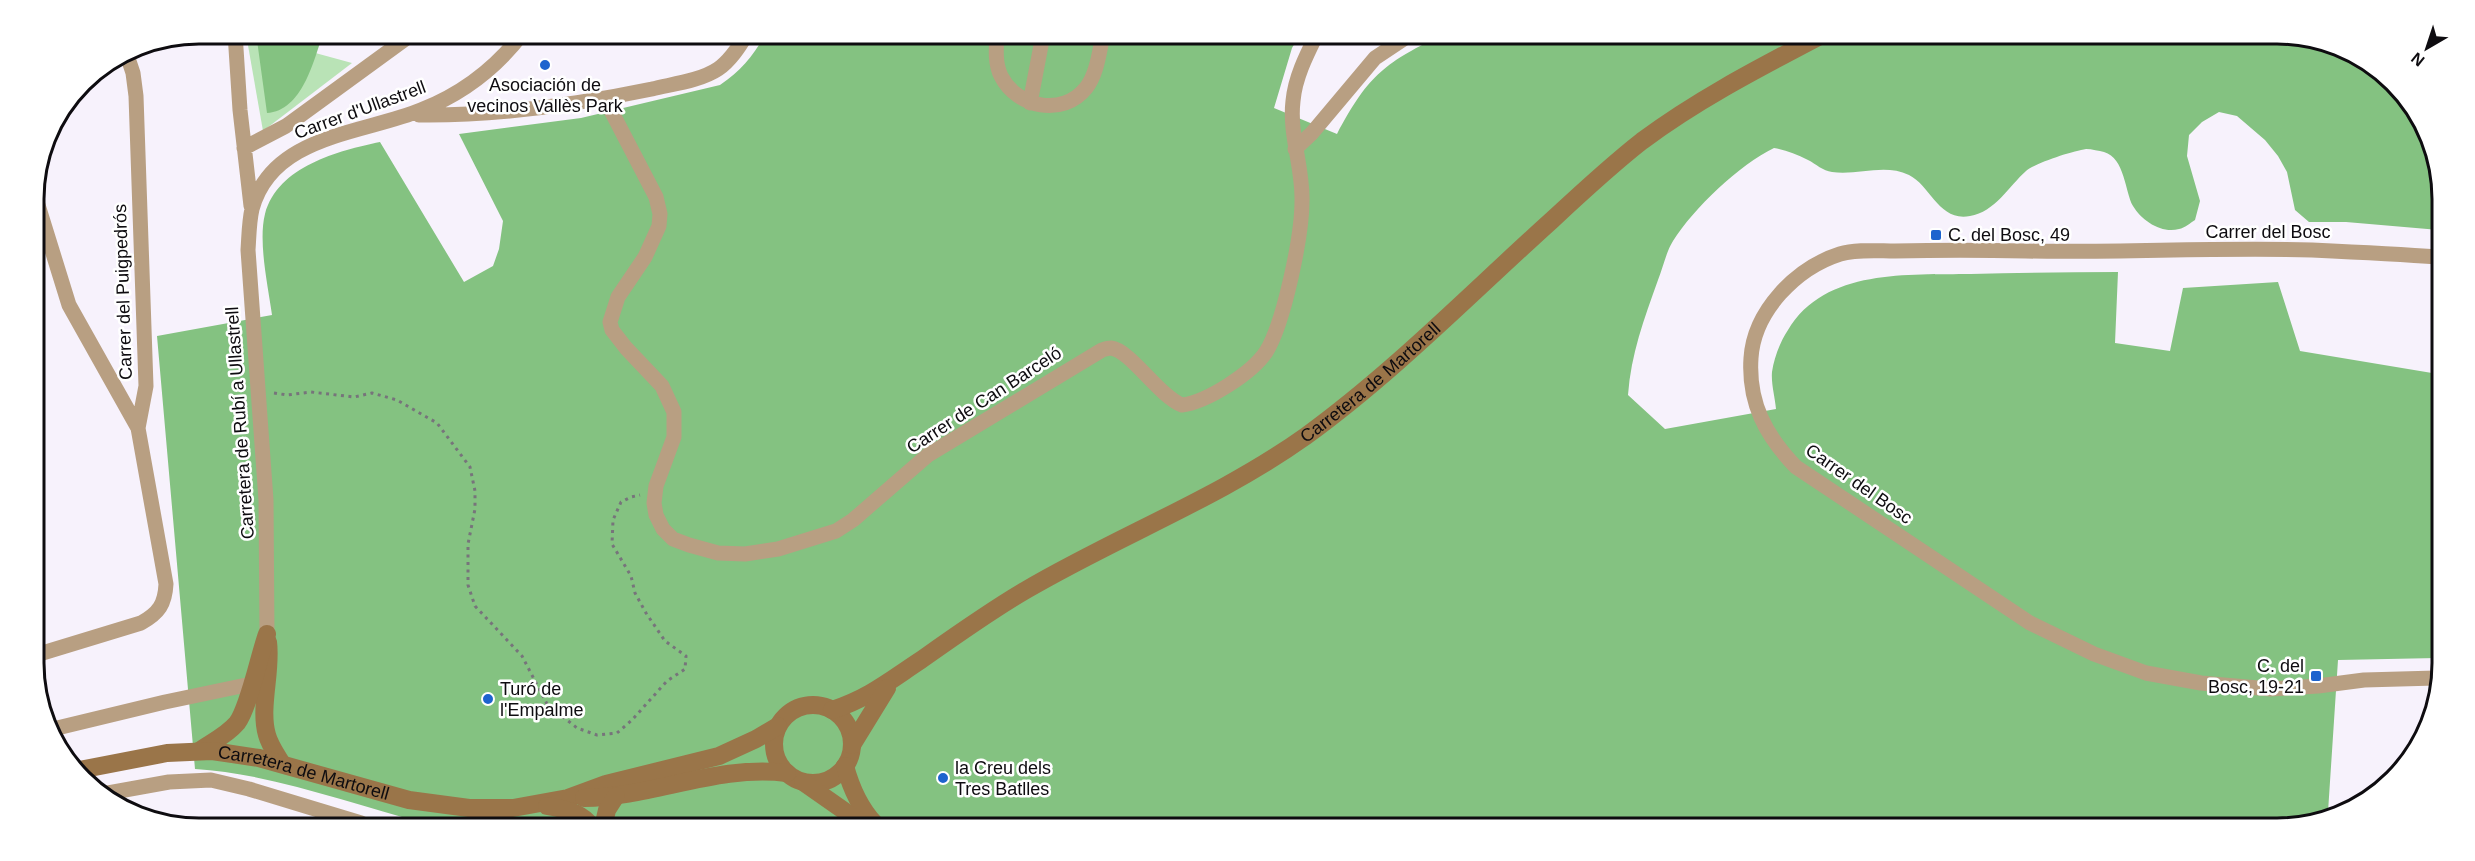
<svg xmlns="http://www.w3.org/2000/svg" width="2475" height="861" viewBox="0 0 2475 861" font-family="Arial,sans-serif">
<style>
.green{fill:#b9e3b6}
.forest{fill:#84c281}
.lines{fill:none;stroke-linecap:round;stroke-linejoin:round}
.path{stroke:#77747b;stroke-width:3;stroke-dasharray:3 4.5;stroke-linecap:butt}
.street{stroke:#b89f82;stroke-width:15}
.secondary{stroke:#9a7549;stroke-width:18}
.poi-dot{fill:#1d63ce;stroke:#fff;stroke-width:2}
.labels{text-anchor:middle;stroke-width:5;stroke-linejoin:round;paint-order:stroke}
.poi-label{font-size:18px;fill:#0e0c10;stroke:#fff;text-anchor:start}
.street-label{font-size:18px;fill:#0e0c10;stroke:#fff}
.rim{fill:none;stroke:#0e0c10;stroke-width:3}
</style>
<rect width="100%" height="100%" fill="#f7f2fc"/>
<path class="green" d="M 246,34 L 352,63 L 263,131 Z"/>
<path class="forest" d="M 256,33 L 323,33 C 314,61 302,111 267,113 Z
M 765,35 L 1299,36 L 1292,48 L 1274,108 L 1337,134 C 1367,78 1382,64 1440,36 L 2320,39 L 2401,89 L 2439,166 L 2439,230 L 2346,222 L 2309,222 L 2295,210 L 2287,172 L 2278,156 L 2265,140 L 2237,116 L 2219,112 L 2202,122 L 2189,135 L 2187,156 L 2200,201 L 2195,220 C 2190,223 2185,228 2179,229 C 2162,234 2142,221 2133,206 C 2125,192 2125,158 2104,152 C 2099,151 2092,149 2086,149 C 2073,151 2035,163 2026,171 C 2009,186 1995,212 1970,216 C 1939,222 1931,186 1909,175 C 1884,163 1857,176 1832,172 C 1823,171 1816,164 1808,160 C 1796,154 1786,150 1774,148 C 1739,165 1694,208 1673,241 C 1666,252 1663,268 1658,280 C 1644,319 1631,354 1628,395 L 1665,429 L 1776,409 C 1775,397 1771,384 1772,372 C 1774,358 1780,342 1788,330 C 1825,268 1909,275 1971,274 C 2020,273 2069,272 2118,272 L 2115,343 L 2170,351 L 2183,288 L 2278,282 L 2300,351 L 2438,374 L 2437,658 L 2338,660 L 2328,812 L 2287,828 L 424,823 C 352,804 268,773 195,769 L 157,336 L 272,315 C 268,286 258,242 265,214 C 278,166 338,151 380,142 L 464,282 L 493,266 L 499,249 L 503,221 L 459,134 L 581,118 L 720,85 C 741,71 753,56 765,35 Z"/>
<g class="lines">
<path class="path" d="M 274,393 L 287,395 L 311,392 L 354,397 L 372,393 L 397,400 L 437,423 L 470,467 L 475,491 L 475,509 L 468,544 L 468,585 L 475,606 L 522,656 L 547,704 L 577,728 L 597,735 L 617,733 L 632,720 L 667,681 L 685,669 L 686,656 L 665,641 L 646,613 L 635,593 L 631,576 L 612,544 L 613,520 L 621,502 L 631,497 L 640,495"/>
<path class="street" d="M 235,33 L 240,110 L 251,206
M 997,35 C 996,49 995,64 1001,76 C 1017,108 1063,117 1086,88 C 1097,74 1099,53 1103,35
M 605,99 L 656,197 L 660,214 L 659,226 L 645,257 L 618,297 L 610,322 L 612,330 L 626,348 L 662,386 L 674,412 L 674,437 L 656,486 L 654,503 L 656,515 L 663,529 L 673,539 L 689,545 L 718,553 L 745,554 L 778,549 L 836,531 L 853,520 L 928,455 L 1102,350 C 1105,349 1108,348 1111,348 C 1130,350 1159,396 1182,405 C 1207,402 1252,373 1266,352 C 1284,323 1302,236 1302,201 C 1303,167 1289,135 1293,101 C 1295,78 1306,56 1316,36
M 1030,103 L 1043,35
M 419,115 C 497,116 575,105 652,89 C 672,84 700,81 718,69 C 730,61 739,47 747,34
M 244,148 L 286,126 L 404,40 L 410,34
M 1295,149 L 1312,133 L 1375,58 L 1408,36
M 33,189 L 69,305 L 138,428
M 267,634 L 266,500 L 248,250 C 249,236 249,222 252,209 C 272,135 362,134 421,110 C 462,94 495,69 522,34
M 36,655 L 141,623 C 159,613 165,604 166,584 L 138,428 L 146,386 L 136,96 L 133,73 L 126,52
M 2436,678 L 2364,680 L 2318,686 L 2270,689 L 2201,683 L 2146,673 L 2094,654 L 2030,623 L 1796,467 C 1766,436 1748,403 1751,358 C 1754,311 1796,268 1840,254 C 1856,249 1878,251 1895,251 C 1938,250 1982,250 2026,251 C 2121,253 2217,247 2312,250 C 2354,252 2396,254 2438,257
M 53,729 L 165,702 L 251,684
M 108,793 L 169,782 L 211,780 L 249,789 L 361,823"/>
<g class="secondary">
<path d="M 268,642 C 272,671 259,708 267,735 C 270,746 277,755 282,764"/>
<circle cx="813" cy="744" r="39"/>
<path id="s1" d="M 832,710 C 869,698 889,681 921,660 C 955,636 990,611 1026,590 C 1118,536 1219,498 1306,436 C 1394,372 1471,293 1551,221 C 1580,194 1610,166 1642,141 C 1697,100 1757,69 1818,37"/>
<path d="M 852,745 L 887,688"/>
<path d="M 199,751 C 212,742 227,735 237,723 C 249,707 259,656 267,634"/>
<path d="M 845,766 C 851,788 859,807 875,824"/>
<path id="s2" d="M 74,771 L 167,753 L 212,751 L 259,758 L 409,800 L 469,808 L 513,808 L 568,798 L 606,784 L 719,756 L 756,739 L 778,726"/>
<path d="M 803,782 L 863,824"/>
<path d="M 584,798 C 653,797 718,764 787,773"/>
<path d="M 547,806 C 564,809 577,811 589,823"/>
<path d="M 604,823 L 607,810 L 616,796"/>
</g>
</g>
<g class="poi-dot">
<circle cx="545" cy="65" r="6"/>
<rect x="1930" y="229" width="12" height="12" rx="3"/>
<rect x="2310" y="670" width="12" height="12" rx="3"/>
<circle cx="488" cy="699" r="6"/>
<circle cx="943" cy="778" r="6"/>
</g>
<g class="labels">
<g class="poi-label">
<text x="545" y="91" text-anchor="middle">Asociación de<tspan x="545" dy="21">vecinos Vallès Park</tspan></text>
<text x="1948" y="241">C. del Bosc, 49</text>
<text x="2304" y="672" text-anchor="end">C. del<tspan x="2304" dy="21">Bosc, 19-21</tspan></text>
<text x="500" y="695">Turó de<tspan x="500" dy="21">l'Empalme</tspan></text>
<text x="955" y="774">la Creu dels<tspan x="955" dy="21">Tres Batlles</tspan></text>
</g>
<g class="street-label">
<text transform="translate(360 110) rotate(-20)" y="6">Carrer d'Ullastrell</text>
<text x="2268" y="238">Carrer del Bosc</text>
<text transform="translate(123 292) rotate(-92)" y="6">Carrer del Puigpedrós</text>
<text dy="6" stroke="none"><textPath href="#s1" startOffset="632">Carretera de Martorell</textPath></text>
<text transform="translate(984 400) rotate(-33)" y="6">Carrer de Can Barceló</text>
<text transform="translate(240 423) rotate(-94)" y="6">Carretera de Rubí a Ullastrell</text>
<text transform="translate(1859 484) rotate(35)" y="6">Carrer del Bosc</text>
<text dy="6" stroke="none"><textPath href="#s2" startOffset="234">Carretera de Martorell</textPath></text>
</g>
</g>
<path d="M0 0H2475V861H0ZM199 44H2277A155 155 0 0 1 2432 199V663A155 155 0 0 1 2277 818H199A155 155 0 0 1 44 663V199A155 155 0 0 1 199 44Z" fill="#fff" fill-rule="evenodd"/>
<path class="rim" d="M199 44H2277A155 155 0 0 1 2432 199V663A155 155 0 0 1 2277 818H199A155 155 0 0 1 44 663V199A155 155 0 0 1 199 44Z"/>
<g transform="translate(2427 48) rotate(219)" stroke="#ffffff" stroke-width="4.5" paint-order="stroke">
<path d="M0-4.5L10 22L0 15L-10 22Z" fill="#0e0c10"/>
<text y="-9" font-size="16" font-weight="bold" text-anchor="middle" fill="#0e0c10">N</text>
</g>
</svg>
